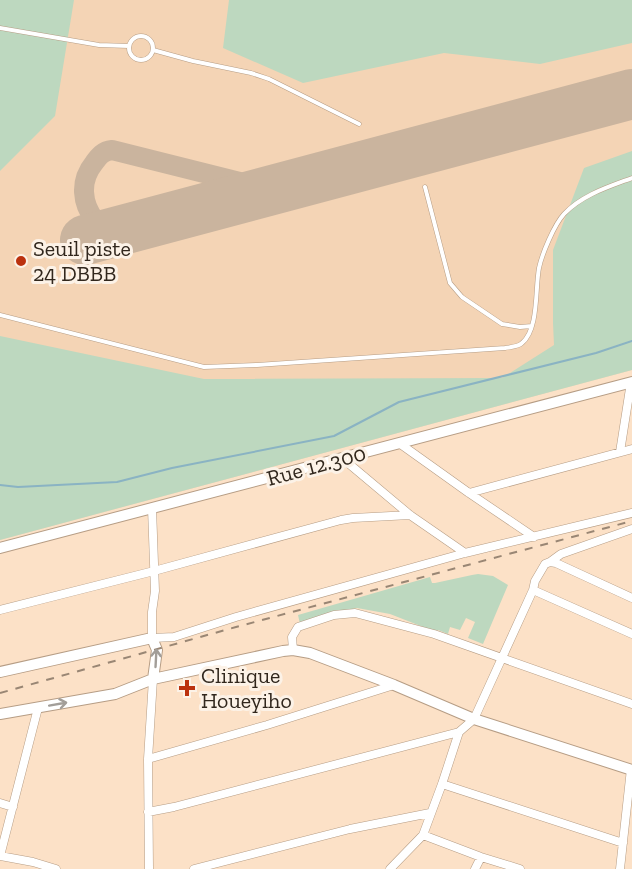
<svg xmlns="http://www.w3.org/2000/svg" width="632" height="869" viewBox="0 0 632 869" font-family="'Zilla Slab',serif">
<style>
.built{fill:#f4d4b5}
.green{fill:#bdd8bf}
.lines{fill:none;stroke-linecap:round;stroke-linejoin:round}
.stream{stroke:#8ab3c3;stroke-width:2}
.taxiway{stroke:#cab49e;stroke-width:20}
.runway{stroke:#cab49e;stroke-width:50}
.lane-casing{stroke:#b69d85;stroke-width:5}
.street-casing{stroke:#b69d85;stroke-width:9}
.secondary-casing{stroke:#b69d85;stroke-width:12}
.lane{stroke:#fff;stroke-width:4}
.street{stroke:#fff;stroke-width:8}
.secondary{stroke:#fff;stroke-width:10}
.rail{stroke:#998674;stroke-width:2;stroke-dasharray:8 8;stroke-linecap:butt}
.oneway{stroke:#a29e99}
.poi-dot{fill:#bb310e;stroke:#fcf2e7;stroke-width:2}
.labels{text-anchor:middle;stroke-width:6;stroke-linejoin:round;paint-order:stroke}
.poi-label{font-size:22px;fill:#31271d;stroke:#fcf2e7;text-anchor:start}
.street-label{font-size:22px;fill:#31271d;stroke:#fcf2e7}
</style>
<rect width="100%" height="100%" fill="#fce1c7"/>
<path class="built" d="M 0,0 L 632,0 L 632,370 L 0,540 Z"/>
<path class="green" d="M 0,0 L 74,0 L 55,116 L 0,171 Z
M 229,0 L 632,0 L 632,43 L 540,64 L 444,53 L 303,83 L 223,48 Z
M 632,151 L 632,370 L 0,540 L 0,336 L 204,379 L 502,378 L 554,345 L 553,323 L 553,250 L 584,168 Z
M 478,574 L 493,576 L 508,585 L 483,644 L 468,638 L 475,622 L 466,618 L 460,630 L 450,627 L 448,634 L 438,630 L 436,632 L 390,614 L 357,608 L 321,616 L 300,624 L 298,615 L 430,577 L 432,583 L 435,583 L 472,575 Z"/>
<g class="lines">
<path class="stream" d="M 0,485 L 18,487 L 117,482 L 172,468 L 334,436 L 399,402 L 596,353 L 632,341"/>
<path class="taxiway" d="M 180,214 C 169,221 163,231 151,236 C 107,253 64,200 94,163 C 99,156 103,151 112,150 L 256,186 L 266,188 L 278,188"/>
<path class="runway" d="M 85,240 L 632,94"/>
<defs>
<path id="lane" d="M 0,28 L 99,45 L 129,46
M129 48a12 12 0 1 1 24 0a12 12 0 1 1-24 0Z
M 153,50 L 193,61 L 251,73 L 269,79 L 359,124
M 425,187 L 450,283 L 462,297 L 502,324 L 520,327 L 532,326
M 0,315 L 204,367 L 257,365 L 505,348 C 510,347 518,347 522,343 C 539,329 535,289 539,268 C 542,254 554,225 564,214 C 582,195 608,187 632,178"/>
<path id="street" d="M 399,443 L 469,493 L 534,537
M 620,452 L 631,382
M 342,458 L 410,515 L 465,553
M 469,493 L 632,449
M 152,508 L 155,591 L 152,612 L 152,638 L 174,637 L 236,617 L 465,553 L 632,513
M 550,562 L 561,554 L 632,529
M 533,590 L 632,634
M 0,610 L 154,571 L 341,520 L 353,518 L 410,515
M 293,650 L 292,637 L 298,627 L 334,615 L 355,613 L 434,634 L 632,704
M 148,759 L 267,725 L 394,685
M 442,784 L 623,843
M 0,803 L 13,807
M 148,812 L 174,807 L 459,732
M 423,835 L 481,857 L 520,869
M 0,856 L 38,708
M 0,856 L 33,862 L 56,869
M 149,869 L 148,759 L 153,679
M 194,869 L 350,829 L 430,813
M 390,869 L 423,835 L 442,784 L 459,732 L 474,719 L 533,590 L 535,581 L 545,564 L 550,562 L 556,563 L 632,598
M 475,869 L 481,857
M 620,869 L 631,769"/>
<path id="secondary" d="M 0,548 L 632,382
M 0,672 L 152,638 L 157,650 L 153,679
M 0,714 L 115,694 L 153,679 L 283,651 L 293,650 L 310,653 L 394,685 L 474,719 L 632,770"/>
</defs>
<use href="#lane" class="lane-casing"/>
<use href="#street" class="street-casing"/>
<use href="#secondary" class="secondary-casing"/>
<use href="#lane" class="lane"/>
<use href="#street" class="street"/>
<use href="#secondary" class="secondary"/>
<path class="rail" d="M 0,693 L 236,627 L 632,521"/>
</g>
<defs><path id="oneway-shaft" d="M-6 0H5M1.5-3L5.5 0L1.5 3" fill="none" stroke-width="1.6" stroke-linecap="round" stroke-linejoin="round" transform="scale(1.5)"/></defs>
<g class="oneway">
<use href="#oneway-shaft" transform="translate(156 658) rotate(-87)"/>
<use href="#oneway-shaft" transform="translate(58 704) rotate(-10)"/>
</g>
<g class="poi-dot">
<circle cx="21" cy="261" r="6"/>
<path d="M184 679h6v6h6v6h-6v6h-6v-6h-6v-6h6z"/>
</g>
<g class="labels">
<g class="poi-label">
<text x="33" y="256">Seuil piste<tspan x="33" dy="25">24 DBBB</tspan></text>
<text x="201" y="683">Clinique<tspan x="201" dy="25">Houeyiho</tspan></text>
</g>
<g class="street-label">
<text transform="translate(316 465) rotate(-15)" y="8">Rue 12.300</text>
</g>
</g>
</svg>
